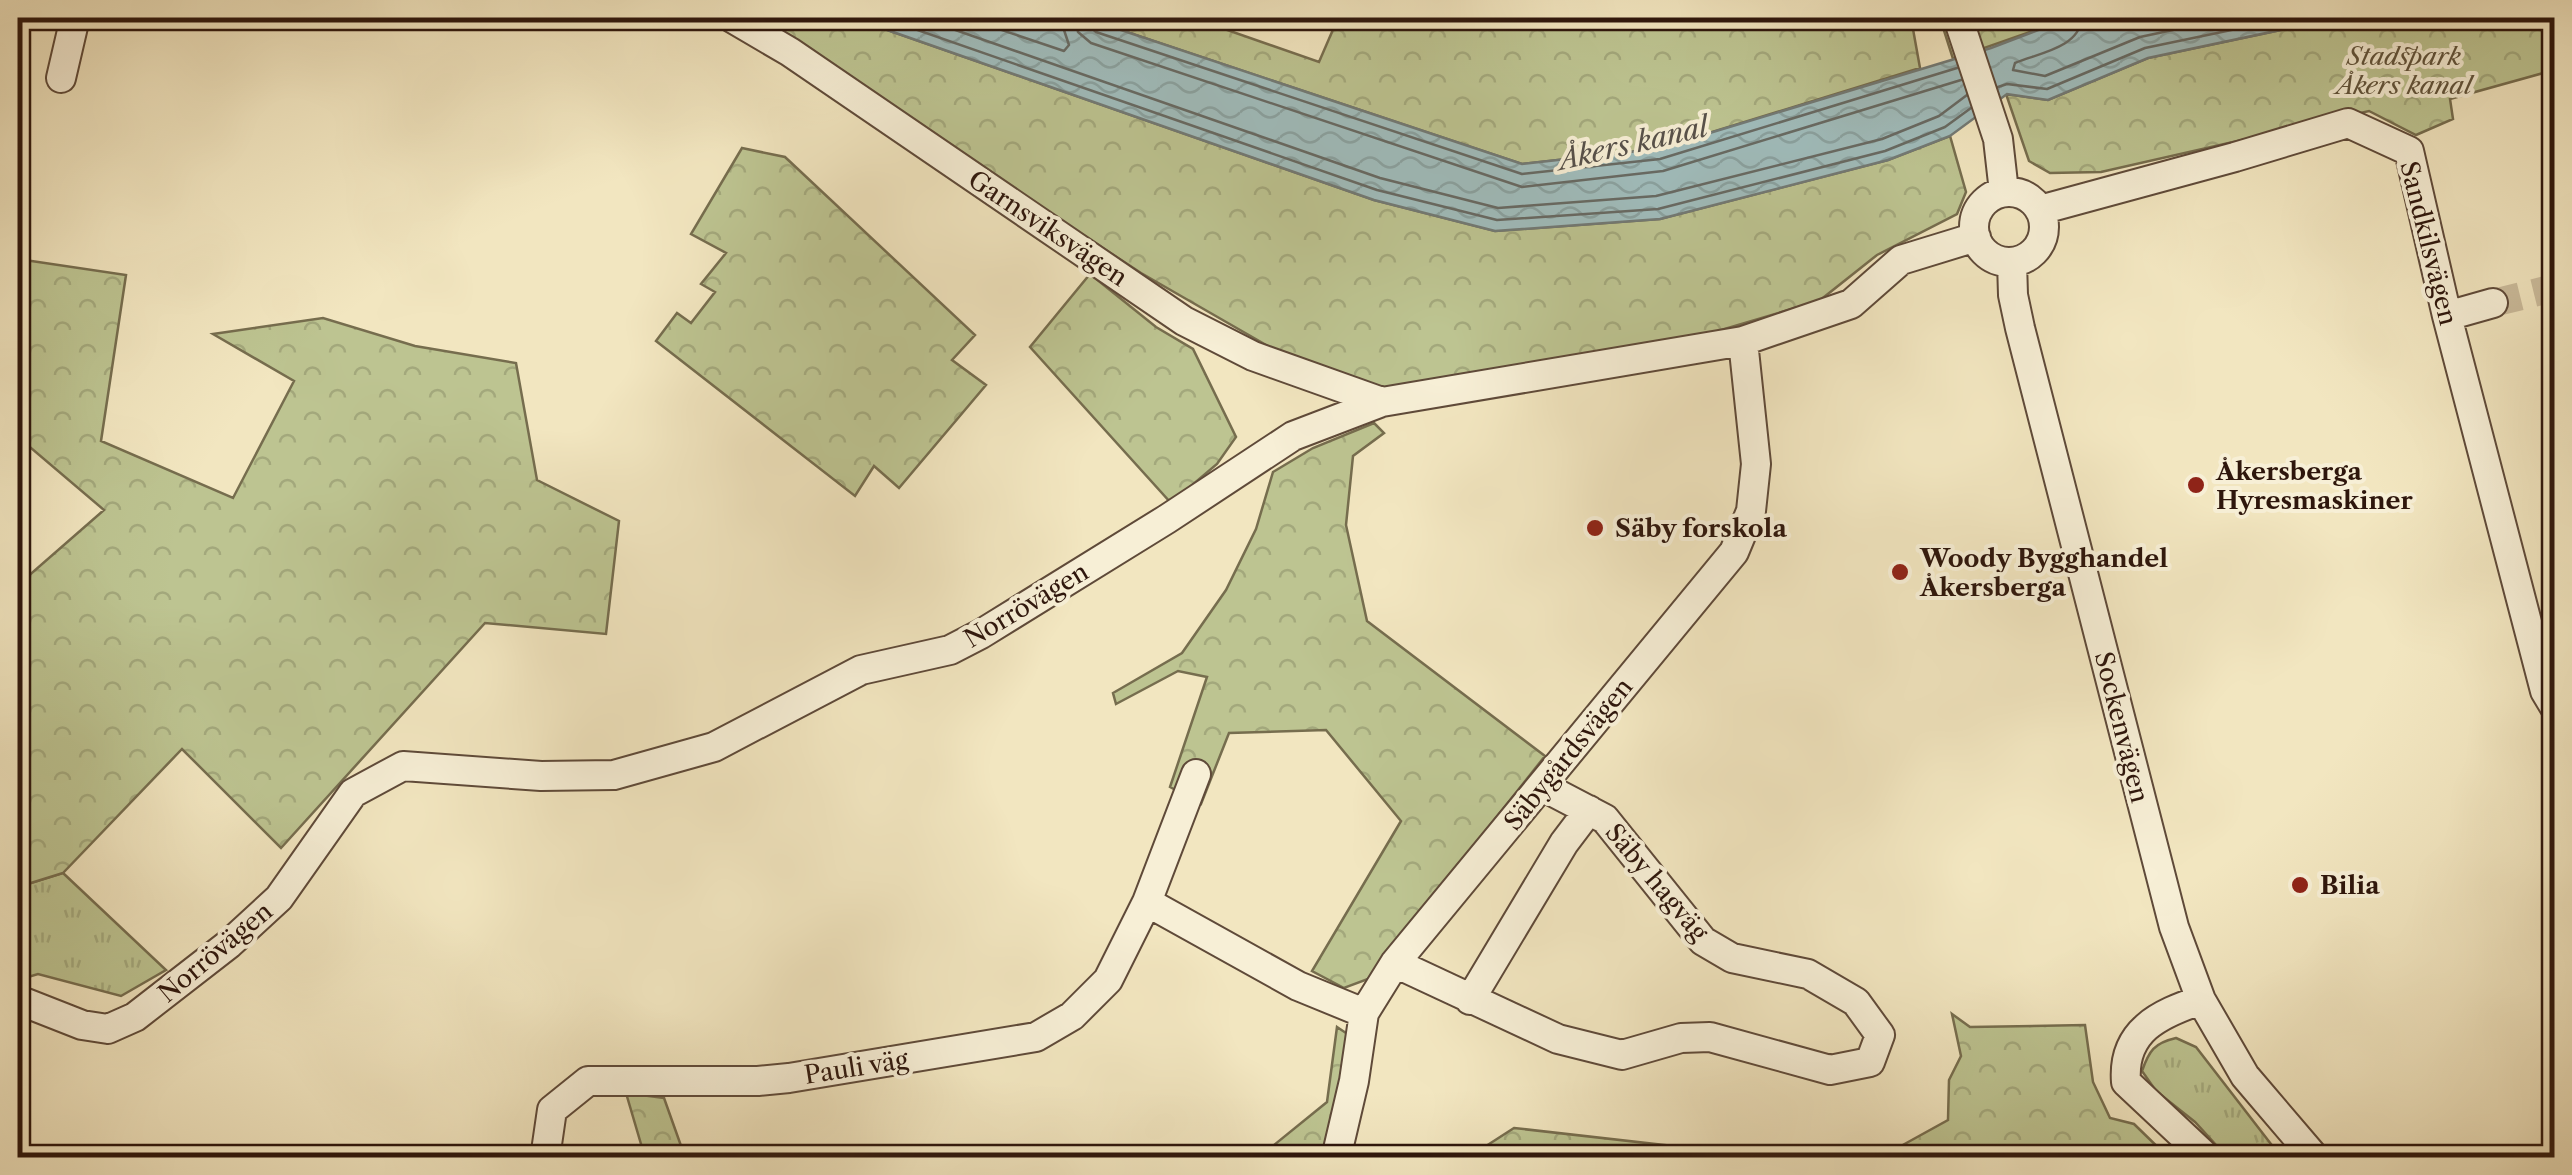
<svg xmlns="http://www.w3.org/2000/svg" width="2572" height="1175" viewBox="0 0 2572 1175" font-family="'Libre Caslon Text',serif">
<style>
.grass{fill:url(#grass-tufts);stroke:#766d4e;stroke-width:2.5}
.forest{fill:url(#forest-crowns);stroke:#766d4e;stroke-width:2.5}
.water{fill:url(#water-waves);stroke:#727a76;stroke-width:2.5}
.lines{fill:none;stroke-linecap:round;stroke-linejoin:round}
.shore{stroke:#676a64;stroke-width:2.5}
.minor-tunnel{stroke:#cbbc9c;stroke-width:28;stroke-dasharray:28 14;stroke-linecap:butt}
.minor-casing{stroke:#5f4a39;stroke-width:32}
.minor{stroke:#f7efd6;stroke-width:28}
.poi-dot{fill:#8f2418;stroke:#f7efd6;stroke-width:4}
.labels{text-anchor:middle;stroke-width:8;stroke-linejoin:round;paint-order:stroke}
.park-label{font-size:25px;font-style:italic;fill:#60533b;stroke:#f7efd6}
.street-label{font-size:25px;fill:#2e160c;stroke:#f7efd6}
.poi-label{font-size:25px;font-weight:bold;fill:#2e160c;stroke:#f7efd6;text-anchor:start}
.water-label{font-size:28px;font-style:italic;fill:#56504a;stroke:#f7efd6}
</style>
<defs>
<pattern id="grass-tufts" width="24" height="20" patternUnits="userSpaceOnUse" patternTransform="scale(2.5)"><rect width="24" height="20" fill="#bdc491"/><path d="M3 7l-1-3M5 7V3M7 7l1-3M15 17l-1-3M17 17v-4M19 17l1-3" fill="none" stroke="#a3a87c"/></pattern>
<pattern id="forest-crowns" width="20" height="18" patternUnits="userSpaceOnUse" patternTransform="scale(2.5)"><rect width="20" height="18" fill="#bdc491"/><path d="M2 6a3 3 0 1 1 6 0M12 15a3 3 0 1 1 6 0" fill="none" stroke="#a3a87c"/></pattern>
<pattern id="water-waves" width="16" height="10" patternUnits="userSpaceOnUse" patternTransform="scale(2.5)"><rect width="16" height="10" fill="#a0bdbd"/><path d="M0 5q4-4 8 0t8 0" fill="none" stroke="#8aa2a1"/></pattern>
</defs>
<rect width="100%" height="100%" fill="#f2e6c0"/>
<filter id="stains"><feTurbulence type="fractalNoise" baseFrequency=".002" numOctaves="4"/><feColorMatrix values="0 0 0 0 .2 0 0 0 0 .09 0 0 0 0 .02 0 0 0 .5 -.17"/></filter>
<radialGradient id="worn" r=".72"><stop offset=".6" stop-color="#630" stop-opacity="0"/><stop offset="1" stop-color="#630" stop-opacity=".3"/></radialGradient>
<path class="grass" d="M 63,873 L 166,970 L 121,996 L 38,974 L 18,980 L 18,887 Z
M 2176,1038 L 2196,1047 L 2281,1157 L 2227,1157 L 2195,1122 L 2156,1091 L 2142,1071 C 2149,1051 2154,1043 2176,1038 Z"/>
<path class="forest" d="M 752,18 L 853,18 L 1374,200 L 1495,231 L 1660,219 L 1888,160 L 1950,136 L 1966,192 L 1957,214 L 1877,255 L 1819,301 L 1701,336 L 1383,388 L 1306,368 L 1141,273 Z
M 1085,18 L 1193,18 L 1319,62 L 1338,18 L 1911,18 L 1920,68 L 1657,149 L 1522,164 Z
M 1940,18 L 2070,18 L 1953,59 Z
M 2337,18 L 2554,18 L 2554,70 L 2450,99 L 2453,119 L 2416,135 L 2369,111 L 2101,172 L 2050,173 L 2029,161 L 2006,94 L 2048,100 L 2148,58 Z
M 742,148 L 785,157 L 975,335 L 952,360 L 986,385 L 899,488 L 874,466 L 855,496 L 656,341 L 677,313 L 691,323 L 715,292 L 701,284 L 726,253 L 691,234 Z
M 18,259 L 126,275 L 101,441 L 233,498 L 294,381 L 213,334 L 323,318 L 415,346 L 516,363 L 537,480 L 619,521 L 606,634 L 485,623 L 281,848 L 182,749 L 63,873 L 18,887 L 18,585 L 104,510 L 18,437 Z
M 1090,274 L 1156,327 L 1193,349 L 1236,437 L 1217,464 L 1171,503 L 1030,347 Z
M 1374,423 L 1384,433 L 1353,456 L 1346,525 L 1367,621 L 1545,756 L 1368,979 L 1344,988 L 1312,971 L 1401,821 L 1326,730 L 1229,733 L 1201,804 L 1170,787 L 1207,677 L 1178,671 L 1116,704 L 1113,693 L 1182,653 L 1226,590 L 1256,529 L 1273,472 L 1313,448 Z
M 1952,1014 L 1970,1027 L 2085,1025 L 2093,1082 L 2110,1118 L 2134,1124 L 2168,1157 L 1881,1157 L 1948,1120 L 1949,1080 L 1961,1056 Z
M 1337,1027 L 1352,1037 L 1327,1157 L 1258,1158 L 1327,1102 Z
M 626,1093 L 664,1098 L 685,1157 L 638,1157 L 641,1144 Z
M 1514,1128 L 1770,1157 L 1469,1157 Z"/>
<path class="water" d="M 853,18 L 1085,18 L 1522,164 L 1657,149 L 1991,48 L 2070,18 L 2337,18 L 2148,58 L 2048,100 L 2007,94 L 1950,136 L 1888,160 L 1660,219 L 1495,231 L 1374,200 Z"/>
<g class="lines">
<path class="shore" d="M 883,18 L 1377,190 L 1497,220 L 1658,209 L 1885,151 L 1945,127 L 1971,108
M 921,18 L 1380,178 L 1498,208 L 1656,196 L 1882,139 L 1939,116 L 1967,95
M 966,18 L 1064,51 L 1069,45 L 1060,18
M 1075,18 L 1078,32 L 1091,43 L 1522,187 L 1663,171 L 1961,80
M 1088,18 L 1089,26 L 1096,32 L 1522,174 L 1660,159 L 1957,68
M 2082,18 C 2079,48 2039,53 2015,63 L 2013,70 L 2045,76 L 2140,37 L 2229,18
M 1998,87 L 2007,84 L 2047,89 L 2145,48 L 2289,18"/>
<path class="minor-tunnel" d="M 2493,303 L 2554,288"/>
<defs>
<path id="minor" d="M 732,18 L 790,52 L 1184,321 L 1253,356 L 1382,402
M 1958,18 L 1998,139 L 2004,192
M 61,78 L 75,18
M1974 227a35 35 0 1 1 70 0a35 35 0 1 1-70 0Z
M 2040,210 L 2235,157 L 2348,123 L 2409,151 L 2447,316 L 2545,691 L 2554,706
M 2012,262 L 2013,295 L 2020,328 L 2174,927 L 2201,1000 L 2245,1076 L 2315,1158
M 2447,316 L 2493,303
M 1147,902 L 1298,986 L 1364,1013
M 1395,963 L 1558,1039 L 1622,1055 L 1681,1038 L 1710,1037 L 1830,1070 L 1870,1062 L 1880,1035 L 1856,1002 L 1808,974 L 1732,958 L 1703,941 L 1605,819 L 1542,786
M 1470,1000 L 1564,843 L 1589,810
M 2201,1000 C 2159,1014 2122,1031 2126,1082 L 2207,1158
M 18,1005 L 26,1003 L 82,1025 L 108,1029 L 135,1017 L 229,944 L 279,898 L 353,793 L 403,766 L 541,776 L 614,775 L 714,747 L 861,670 L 950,650 L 981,634 L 1167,519 L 1293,436 L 1382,402 L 1743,341 L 1851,304 L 1901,260 L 1976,237
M 545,1158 L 552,1110 L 588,1081 L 758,1081 L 789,1078 L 1036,1037 L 1072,1016 L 1108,980 L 1147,902 L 1196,774
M 1336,1158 L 1354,1081 L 1364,1013 L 1395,963 L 1734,552 L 1751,511 L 1756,464 L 1743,341"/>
</defs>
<use href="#minor" class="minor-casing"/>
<use href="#minor" class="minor"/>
</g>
<g class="poi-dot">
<circle cx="2196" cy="485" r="10"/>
<circle cx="1595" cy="528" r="10"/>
<circle cx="1900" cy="572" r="10"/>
<circle cx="2300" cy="885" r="10"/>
</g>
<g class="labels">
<g class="park-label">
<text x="2404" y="65">Stadspark<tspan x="2404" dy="29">Åkers kanal</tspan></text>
</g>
<g class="street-label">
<text transform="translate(1048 228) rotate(34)" y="9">Garnsviksvägen</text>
<text transform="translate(2429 243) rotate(76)" y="9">Sandkilsvägen</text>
<text transform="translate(1026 605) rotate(-31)" y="9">Norrövägen</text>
<text transform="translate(2122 727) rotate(76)" y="9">Sockenvägen</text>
<text transform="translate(1568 754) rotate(-51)" y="9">Säbygårdsvägen</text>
<text transform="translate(1657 882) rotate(50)" y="9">Säby hagväg</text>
<text transform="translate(215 952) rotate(-40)" y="9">Norrövägen</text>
<text transform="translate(856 1067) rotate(-9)" y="9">Pauli väg</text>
</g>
<g class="poi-label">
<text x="2216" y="480">Åkersberga<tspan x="2216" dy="29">Hyresmaskiner</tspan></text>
<text x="1615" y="537">Säby forskola</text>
<text x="1920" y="567">Woody Bygghandel<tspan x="1920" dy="29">Åkersberga</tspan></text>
<text x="2320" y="894">Bilia</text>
</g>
<g class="water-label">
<text transform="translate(1633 143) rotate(-13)" y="10">Åkers kanal</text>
</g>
</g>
<rect width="2572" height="1175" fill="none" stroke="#f2e6c0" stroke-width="60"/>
<rect x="20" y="20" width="2532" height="1135" fill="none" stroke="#2e160c" stroke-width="5"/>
<rect x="30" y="30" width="2512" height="1115" fill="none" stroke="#2e160c" stroke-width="2.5"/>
<rect width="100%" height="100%" filter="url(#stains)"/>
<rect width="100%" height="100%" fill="url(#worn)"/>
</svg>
